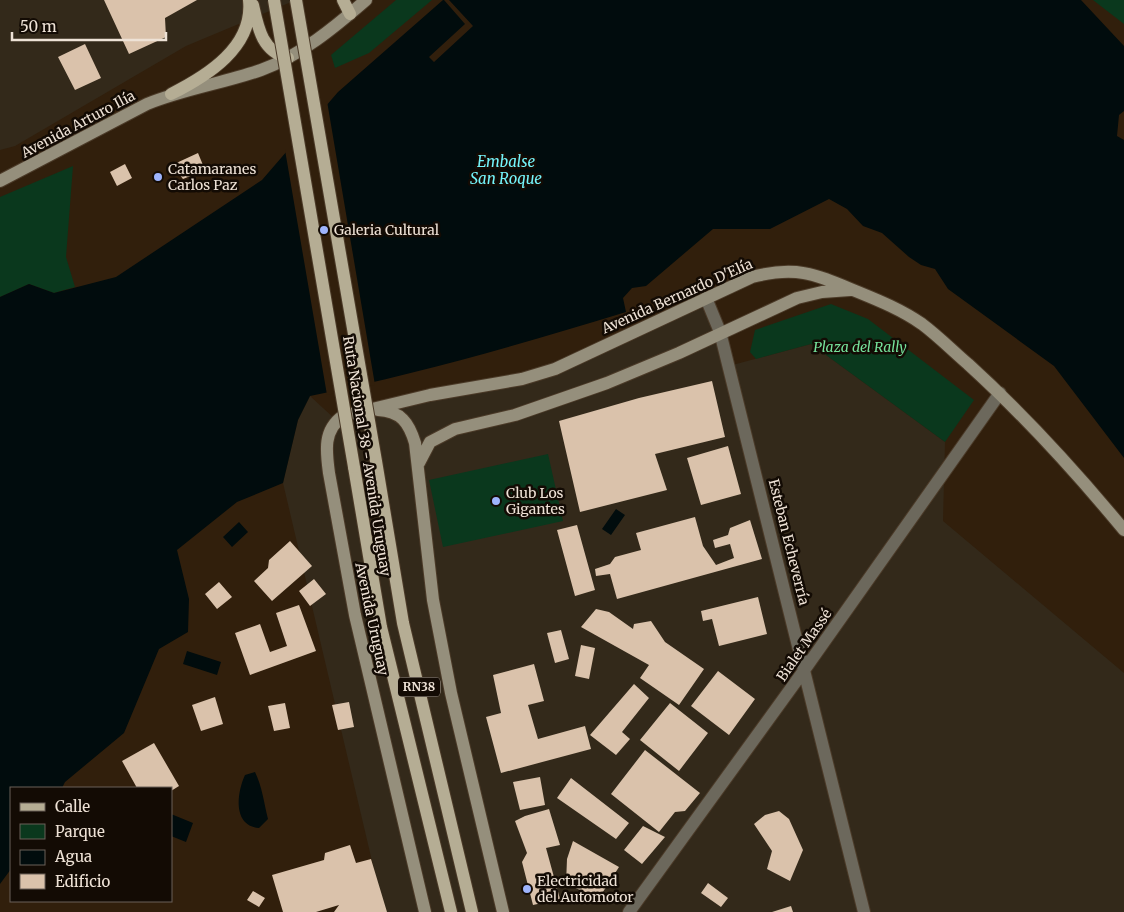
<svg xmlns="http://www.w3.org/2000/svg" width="1124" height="912" viewBox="0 0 1124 912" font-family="Merriweather,serif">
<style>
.commercial{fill:#33291a}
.green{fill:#0a381d}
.water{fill:#010c0d}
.pier{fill:#311f0c}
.building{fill:#dac2ab}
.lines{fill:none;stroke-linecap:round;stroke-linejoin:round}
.street-casing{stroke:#4b3a28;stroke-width:14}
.secondary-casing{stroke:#4b3a28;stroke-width:14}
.primary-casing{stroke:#4b3a28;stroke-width:14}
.street{stroke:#6c685c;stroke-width:12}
.secondary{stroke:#958f7c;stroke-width:12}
.primary{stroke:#b5ad94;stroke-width:12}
.primary-bridge-casing{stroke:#4b3a28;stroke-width:14;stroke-linecap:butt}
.primary-bridge{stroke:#b5ad94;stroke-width:12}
.poi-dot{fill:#9eb4fd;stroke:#130b04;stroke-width:2}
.labels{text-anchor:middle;stroke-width:5;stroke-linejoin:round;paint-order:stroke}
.shield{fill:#130b04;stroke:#aca297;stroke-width:1}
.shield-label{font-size:12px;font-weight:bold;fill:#eee2d6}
.street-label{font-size:14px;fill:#eee2d6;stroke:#130b04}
.poi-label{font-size:14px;fill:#eee2d6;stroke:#130b04;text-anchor:start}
.park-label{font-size:14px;font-style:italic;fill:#76e39c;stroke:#130b04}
.water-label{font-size:15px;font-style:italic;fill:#74f5fb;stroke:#130b04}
</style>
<rect width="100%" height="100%" fill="#311f0c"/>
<path class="commercial" d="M 0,0 L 296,0 L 186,46 L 15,146 L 0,150 Z
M 706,298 L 729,366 L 811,344 L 945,442 L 943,521 L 1124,673 L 1124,912 L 384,912 L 283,483 L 298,420 L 310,396 L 336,420 L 522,379 Z"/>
<path class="green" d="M 396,0 L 432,0 L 369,53 L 335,68 L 331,55 Z
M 1093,0 L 1124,0 L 1124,24 Z
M 73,166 L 66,257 L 75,287 L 54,293 L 29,284 L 0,297 L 0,197 Z
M 831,304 L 868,319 L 974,400 L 945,442 L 811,344 L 756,359 L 750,352 L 755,330 Z
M 548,454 L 563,521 L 443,547 L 429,480 Z"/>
<path class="water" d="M 443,0 L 1081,0 L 1124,46 L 1124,111 L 1119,115 L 1117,136 L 1124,140 L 1124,458 L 1054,366 L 948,289 L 935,269 L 921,265 L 909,257 L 882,233 L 863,226 L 847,209 L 829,199 L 770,229 L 713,229 L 646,286 L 632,288 L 623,298 L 626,312 C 522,344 417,374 310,396 L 298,420 L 283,483 L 237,502 L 177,550 L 189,599 L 188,632 L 159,649 L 124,733 L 65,782 L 62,788 L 11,788 L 11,869 L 0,884 L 0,297 L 29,284 L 54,293 L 116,277 L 262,180 L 338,92 Z
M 616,509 L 625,515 L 611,535 L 602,529 Z
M 239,522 L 248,532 L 232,547 L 223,537 Z
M 187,651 L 221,662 L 217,675 L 183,664 Z
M 255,772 C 262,786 264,803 268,819 L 259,828 C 232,826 237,792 245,775 Z
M 171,814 L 193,823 L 186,842 L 171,836 Z"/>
<path class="pier" d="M 444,0 L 449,0 L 473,26 L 434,62 L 429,57 L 465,24 Z
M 327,101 L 375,385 L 327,395 L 285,150 Z"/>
<path class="building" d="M 104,0 L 197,0 L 165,18 L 166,37 L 129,54 Z
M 85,44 L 101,78 L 75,90 L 58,57 Z
M 198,153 L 205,170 L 183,179 L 172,165 Z
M 125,164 L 132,178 L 117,186 L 110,172 Z
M 712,381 L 725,437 L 655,454 L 667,490 L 580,512 L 559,421 L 639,398 Z
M 728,446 L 741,494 L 701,505 L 687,458 Z
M 695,517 L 703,546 L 716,565 L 734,558 L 730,544 L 715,548 L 713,540 L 728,535 L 730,528 L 750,520 L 762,559 L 617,599 L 610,574 L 596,576 L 595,569 L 610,564 L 615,557 L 641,550 L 636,533 Z
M 577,525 L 595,590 L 575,596 L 557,530 Z
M 290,541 L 312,566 L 272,601 L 254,581 L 268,568 L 269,560 Z
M 314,579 L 326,594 L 310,606 L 299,591 Z
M 219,582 L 232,597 L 217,609 L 205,594 Z
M 758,597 L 767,634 L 719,646 L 712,619 L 703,621 L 701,611 Z
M 299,605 L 316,651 L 250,675 L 235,633 L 260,624 L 270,652 L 287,646 L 276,613 Z
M 596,609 L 609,612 L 633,629 L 634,624 L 651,621 L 665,642 L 704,669 L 679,705 L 640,678 L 649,665 L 581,627 Z
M 561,630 L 569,659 L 555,663 L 547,633 Z
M 581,645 L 595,648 L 589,679 L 575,676 Z
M 534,664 L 544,701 L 528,705 L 538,739 L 585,726 L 591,749 L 501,773 L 486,717 L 501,713 L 493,675 Z
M 718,671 L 755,699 L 729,735 L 691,706 Z
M 634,684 L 649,698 L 622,732 L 630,739 L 616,755 L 590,735 Z
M 215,697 L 223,724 L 201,731 L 192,705 Z
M 349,702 L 354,727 L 338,730 L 332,705 Z
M 285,703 L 290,728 L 274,731 L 268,706 Z
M 670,703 L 708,733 L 679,771 L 640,740 Z
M 154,743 L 179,786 L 171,791 L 171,788 L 137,788 L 122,761 Z
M 645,750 L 700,793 L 685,811 L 675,812 L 659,832 L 611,794 Z
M 540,777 L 545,805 L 520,810 L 513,782 Z
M 571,778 L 629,823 L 616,839 L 557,798 Z
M 549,809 L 560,845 L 546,848 L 560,899 L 533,905 L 522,862 L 527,853 L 515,821 L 525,816 Z
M 779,811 L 789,819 L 803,850 L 790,881 L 767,869 L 772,851 L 754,824 L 765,815 Z
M 643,826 L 665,837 L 642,864 L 624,850 Z
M 573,841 L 619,867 L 599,898 L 566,884 L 567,859 Z
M 350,845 L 356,863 L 371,859 L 387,912 L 334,912 L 339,905 L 316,912 L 283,912 L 272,875 L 324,860 L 325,853 Z
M 708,883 L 728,898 L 721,907 L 701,893 Z
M 253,891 L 265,898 L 259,907 L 247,900 Z
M 791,906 L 793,912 L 772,912 Z"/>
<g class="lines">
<defs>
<path id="street" d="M 706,298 L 720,332 L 864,912
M 629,912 L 805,669 L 1000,393"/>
<path id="secondary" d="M 0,181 L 147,104 C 184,89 224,83 261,70 C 300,56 335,27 366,0
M 378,410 C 401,411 409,423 415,443 L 433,600 L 451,693 L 503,912
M 419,463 L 430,442 L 455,429 L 515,415 L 607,383 L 679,353 L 797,298 L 822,292 L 850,290
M 425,912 L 355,615 L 329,473 C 326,451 323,430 343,416 L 430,395 L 522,379 L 555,369 L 752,277 C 798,265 817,275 858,292 C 880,301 902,310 922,324 C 938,336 953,351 968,364 C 1024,415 1076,472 1124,530"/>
<path id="primary" d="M 343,0 L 350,14
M 253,5 C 258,28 262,51 288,58
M 171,94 C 207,76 254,47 249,0
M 376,461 L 403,623 L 472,912
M 354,467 L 381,627 L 451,912"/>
</defs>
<use href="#street" class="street-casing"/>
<use href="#secondary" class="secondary-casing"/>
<use href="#primary" class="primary-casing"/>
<use href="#street" class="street"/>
<use href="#secondary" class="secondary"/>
<use href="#primary" class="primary"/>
<defs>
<path id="primary-bridge" d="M 274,0 L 354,467
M 296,0 L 376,461"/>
</defs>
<use href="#primary-bridge" class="primary-bridge-casing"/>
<use href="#primary-bridge" class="primary-bridge"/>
</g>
<g class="poi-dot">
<circle cx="158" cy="177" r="5"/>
<circle cx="324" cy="230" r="5"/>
<circle cx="496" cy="501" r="5"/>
<circle cx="527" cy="889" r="5"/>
</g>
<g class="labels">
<rect class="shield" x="398" y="677.5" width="42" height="19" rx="4"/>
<g class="shield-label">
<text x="419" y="691">RN38</text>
</g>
<g class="street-label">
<text transform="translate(78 124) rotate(-28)" y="5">Avenida Arturo Ilía</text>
<text transform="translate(677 296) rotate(-24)" y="5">Avenida Bernardo D'Elía</text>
<text transform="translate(367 456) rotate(81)" y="5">Ruta Nacional 38 - Avenida Uruguay</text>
<text transform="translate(789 542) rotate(76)" y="5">Esteban Echeverría</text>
<text transform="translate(372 619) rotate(78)" y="5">Avenida Uruguay</text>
<text transform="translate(804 645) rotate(-55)" y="5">Bialet Massé</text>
</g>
<g class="poi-label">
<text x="168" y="174">Catamaranes<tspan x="168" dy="16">Carlos Paz</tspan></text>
<text x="334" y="235">Galeria Cultural</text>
<text x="506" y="498">Club Los<tspan x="506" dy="16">Gigantes</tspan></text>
<text x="537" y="886">Electricidad<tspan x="537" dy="16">del Automotor</tspan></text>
</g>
<g class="park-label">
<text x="860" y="352">Plaza del Rally</text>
</g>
<g class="water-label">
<text x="506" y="167">Embalse<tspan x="506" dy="17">San Roque</tspan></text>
</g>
</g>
<rect x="10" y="787" width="162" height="115" fill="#130b04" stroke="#6b6158"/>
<rect x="20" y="803" width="25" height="8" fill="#b5ad94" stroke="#6b6158"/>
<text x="55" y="812" font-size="15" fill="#eee2d6">Calle</text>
<rect x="20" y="824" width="25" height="15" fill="#0a381d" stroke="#6b6158"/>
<text x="55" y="837" font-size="15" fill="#eee2d6">Parque</text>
<rect x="20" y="850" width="25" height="15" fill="#010c0d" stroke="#6b6158"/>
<text x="55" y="862" font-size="15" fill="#eee2d6">Agua</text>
<rect x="20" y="874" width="25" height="15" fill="#dac2ab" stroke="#6b6158"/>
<text x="55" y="887" font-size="15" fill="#eee2d6">Edificio</text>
<path d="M12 32v8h154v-8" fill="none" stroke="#eee2d6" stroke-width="2.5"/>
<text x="20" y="32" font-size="15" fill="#eee2d6" stroke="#130b04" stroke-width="4" paint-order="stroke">50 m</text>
</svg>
